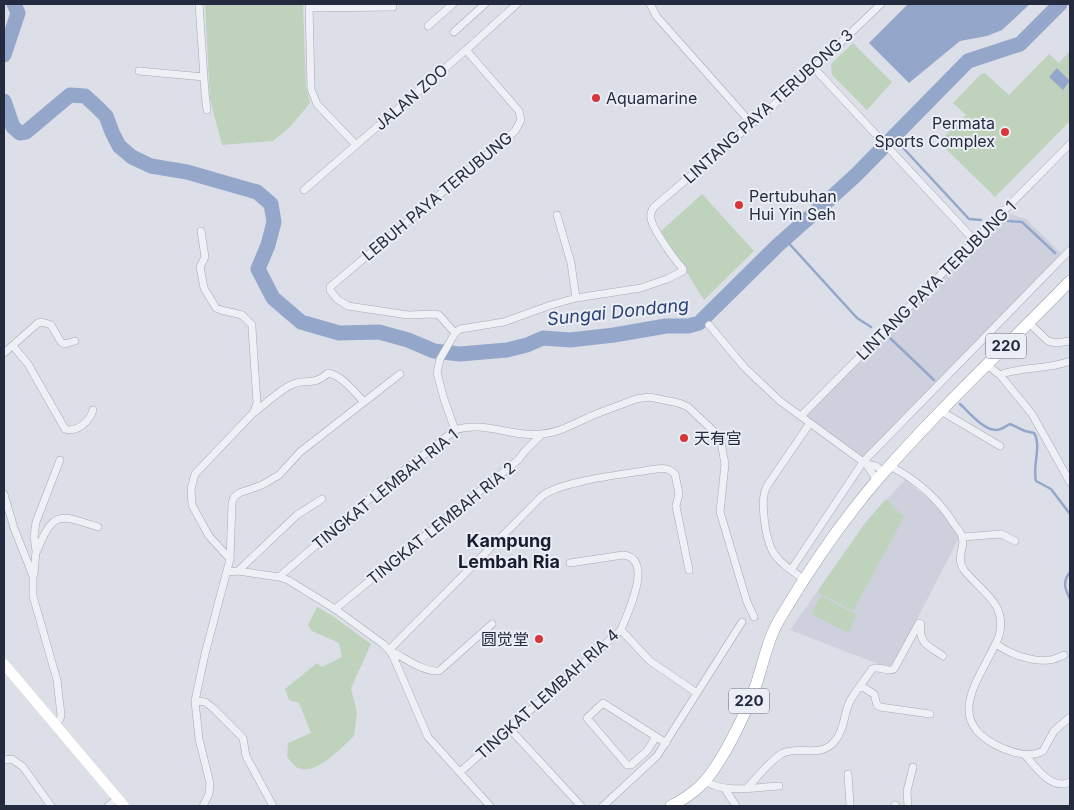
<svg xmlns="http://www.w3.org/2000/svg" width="1074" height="810" viewBox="0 0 1074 810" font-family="Inter,'Noto Sans SC',sans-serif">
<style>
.built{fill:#ced1dd}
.green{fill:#bfd2bc}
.water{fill:#94a7cb}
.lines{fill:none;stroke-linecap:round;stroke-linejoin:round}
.stream{stroke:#94a7cb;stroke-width:2.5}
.river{stroke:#94a7cb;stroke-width:15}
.street-casing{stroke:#a5a9b5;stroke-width:8}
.primary-casing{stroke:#9ba1b4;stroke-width:12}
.street{stroke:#eff0f6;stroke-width:7}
.secondary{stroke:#fff;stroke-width:10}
.primary{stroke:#fff;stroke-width:11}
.poi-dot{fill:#d73638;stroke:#ebeef5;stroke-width:2}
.labels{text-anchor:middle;stroke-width:4;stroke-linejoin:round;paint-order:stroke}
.shield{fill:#ebeef5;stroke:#606676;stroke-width:1}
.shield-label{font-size:15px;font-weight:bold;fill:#252b3f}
.street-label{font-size:16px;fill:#252b3f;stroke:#ebeef5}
.poi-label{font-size:16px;fill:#252b3f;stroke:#ebeef5;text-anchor:start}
.water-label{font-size:18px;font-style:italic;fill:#2c4375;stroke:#ebeef5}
.neighbourhood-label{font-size:18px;font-weight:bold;fill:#171c2f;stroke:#ebeef5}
</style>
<rect width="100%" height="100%" fill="#dcdfe7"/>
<path class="built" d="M 1003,212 L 1026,219 L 1064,256 L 863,462 L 801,416 Z
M 905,480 L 944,511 L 959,538 L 891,669 L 790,630 L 866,522 Z"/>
<path class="green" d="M 205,4 L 303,4 L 306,87 L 310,103 L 290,127 L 273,141 L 222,145 L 210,99 Z
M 853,43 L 892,82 L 867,110 L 832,75 L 831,64 Z
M 1070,51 L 1070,121 L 995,197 L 939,142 L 966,115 L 953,103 L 981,74 L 985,73 L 1009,95 L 1049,54 L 1059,63 Z
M 702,194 L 754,251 L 704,300 L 661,231 Z
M 886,499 L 904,517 L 853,611 L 817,592 L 866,522 Z
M 821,596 L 857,615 L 848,633 L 811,614 Z
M 317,607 L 331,615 L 371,644 L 351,688 L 357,713 L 354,736 C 342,747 316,776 298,768 C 294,766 290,760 287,757 L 288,743 L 311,733 L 299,703 L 289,700 L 285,689 L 317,663 L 322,667 L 342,657 L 339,643 L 312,631 L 308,625 Z"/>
<path class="water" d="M 908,4 L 1030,4 L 1002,30 L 987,36 L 960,41 L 909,83 L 869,43 Z
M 1057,68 L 1070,81 L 1063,90 L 1049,77 Z"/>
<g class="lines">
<path class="stream" d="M 893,137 L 969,219 L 981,220
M 1008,221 L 1022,222 L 1055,253
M 785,239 L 857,318 L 871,327
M 890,338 L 934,380
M 960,404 C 969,412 983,430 996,430 C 1001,430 1006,426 1010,424 L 1025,431 L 1034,433 C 1042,446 1032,466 1036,481 L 1051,489 L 1070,514
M 1070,572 C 1062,582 1065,589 1070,599"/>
<path class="river" d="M 4,55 L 18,13 L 14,4
M 4,101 L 13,127 L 20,133 L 26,132 L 70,95 L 85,96 L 97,107 L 106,116 L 112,132 L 119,146 L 132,157 L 151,166 L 187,172 L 257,192 L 271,204 L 274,222 L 268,245 L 258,269 L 273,298 L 301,322 L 339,333 L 379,332 L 408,340 L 434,351 L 460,354 L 507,350 L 527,345 L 543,338 L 570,340 L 614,335 L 666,326 L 688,326 L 699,323 L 778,245 L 821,207 L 857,174 L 968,61 L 1020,44 L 1060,4"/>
<defs>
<path id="street" d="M 199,4 L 205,93 L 207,110
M 309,4 L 311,89 L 317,104 L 356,145
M 650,4 L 657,17 L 752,124
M 309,8 L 393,7
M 428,26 L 453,4
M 454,32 L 485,4
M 814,68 L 975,241
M 139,71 L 204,77
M 304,190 L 466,50 L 517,4
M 557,215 L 571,263 L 576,298
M 201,231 L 205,257 L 200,267 L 204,288 L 216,308 L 221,310 L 242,315 L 252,325 L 252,328 L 257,403 L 254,412 L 195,474 L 191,489 L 192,505 L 209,536 L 230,559
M 1029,323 L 1048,341 L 1056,343 L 1070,341
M 709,325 L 745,368 L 780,401 L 866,464 L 877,480
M 455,333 L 439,315 L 434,314 L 408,315 L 348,306 L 337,299 L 330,290 L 330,287 L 515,131 L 521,120 L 519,111 L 466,50
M 13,346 L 28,364 L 65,429 C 77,433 90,421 93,410
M 4,353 L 38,323 L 42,322 L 51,325 L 61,342 L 65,344 L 75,341
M 987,365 L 1000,375 L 1032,414 L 1070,482
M 1000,375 C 1022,366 1048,370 1070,361
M 941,411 L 1000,446
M 255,412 C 265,404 280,390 291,385 C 305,378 313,387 328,373 C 343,376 354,392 364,402
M 801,416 L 1070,144
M 455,430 L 444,399 L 437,373 L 440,359 L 455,333 L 460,329 L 504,322 L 551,305 L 576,298 L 641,288 L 667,279 L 683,271 L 683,269 C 675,260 652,229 651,218 C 650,214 652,210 654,207 L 776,103 L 814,68 L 881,4
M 866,464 L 876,466 L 884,473
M 890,466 C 917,480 938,498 954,524 C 957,528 961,532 962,537 C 966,547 955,557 964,570 C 980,591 1008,603 999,636 C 982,678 939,720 1002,748 C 1014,753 1031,758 1043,751 L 1054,731 L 1070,717
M 4,494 L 14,528 L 33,576 L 33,596 L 57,680 L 61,715 L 60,719 L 54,724
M 963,537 L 1001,534 L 1015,541
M 37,551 C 53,511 59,514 98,527
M 791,570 L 863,462 L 1070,250
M 238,571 L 297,515 L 322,499
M 227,572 L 238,571 L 279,577 L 288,580 L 335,609 L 383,644 L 389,650 L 393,656 L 428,737 L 490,806
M 34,574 L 36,551 L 34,536 L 36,522 L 60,460
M 279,577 L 382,488 L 455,430 C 484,420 513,438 542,434 C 562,432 579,421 596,414 C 609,409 623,404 636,399 L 649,397 L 679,403 L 688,407 L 720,437 L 725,464 L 720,512 L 747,602 L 754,617
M 804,579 C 774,559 768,553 764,517 C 763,505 762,496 767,486 L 810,423
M 335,609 L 518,460 L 525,451 L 542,434
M 492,624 L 439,671 C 422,672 404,657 389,650 L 542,496 C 564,480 627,474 656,469 C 664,468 669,468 675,474 L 679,494 L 676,506 L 689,570
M 621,630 L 650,661 L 697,693
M 996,644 C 1010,654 1031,662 1049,660 C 1054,660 1059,657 1064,655
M 861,686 L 874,694 L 877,705 L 880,707 L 930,714
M 195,701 L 205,702 L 213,708 L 243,738 L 246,756 L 273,806
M 509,728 L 581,806
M 656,737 L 647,751 L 631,765 L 627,765 L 587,718 L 603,703 L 666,743
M 1025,755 C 1036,767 1051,791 1070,782
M 4,760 L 12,759 L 23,767 L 51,806
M 460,772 L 621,630 C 627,614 655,558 623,555 L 570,563
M 848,774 L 850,806
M 705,781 C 725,794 756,787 779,786
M 747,788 C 757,778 771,759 783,753 C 799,746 818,757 832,744 C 845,732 843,715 850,701 C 856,690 865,680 872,669 C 879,665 887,673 894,669 L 919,623 L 921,624 C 918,644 929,646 943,656
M 725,789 L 736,806
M 895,805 L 896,806
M 108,806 L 117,799
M 203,806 L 209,794 L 210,783 L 199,739 L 195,701 L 205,654 L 230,559 L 232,503 L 234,497 L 239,493 L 262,485 L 279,475 L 300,452 L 400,374
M 603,806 L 657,756 L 742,622
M 908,806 L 907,791 L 913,767"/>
<path id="primary" d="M 671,806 C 681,801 690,795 699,787 C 721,767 747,711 757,682 C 764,660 769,635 782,615 C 810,568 842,521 878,479 C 938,410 1006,347 1070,281"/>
</defs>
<use href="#street" class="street-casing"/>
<use href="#primary" class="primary-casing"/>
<use href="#street" class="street"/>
<path class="secondary" d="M 4,664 L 124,806"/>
<use href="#primary" class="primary"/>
</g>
<g class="poi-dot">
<circle cx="596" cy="98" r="5"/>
<circle cx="1005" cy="132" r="5"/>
<circle cx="739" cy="205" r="5"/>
<circle cx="684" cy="438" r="5"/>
<circle cx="539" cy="639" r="5"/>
</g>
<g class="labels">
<g class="shield">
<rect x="986" y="333.5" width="40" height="25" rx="4"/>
<rect x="729" y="688.5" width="40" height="25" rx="4"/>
</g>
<g class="shield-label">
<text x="1006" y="351">220</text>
<text x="749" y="706">220</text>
</g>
<g class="street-label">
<text transform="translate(411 97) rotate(-41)" y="6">JALAN ZOO</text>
<text transform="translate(768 106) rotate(-42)" y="6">LINTANG PAYA TERUBONG 3</text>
<text transform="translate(437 196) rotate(-40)" y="6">LEBUH PAYA TERUBUNG</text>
<text transform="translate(936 280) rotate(-45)" y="6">LINTANG PAYA TERUBUNG 1</text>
<text transform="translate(385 489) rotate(-39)" y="6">TINGKAT LEMBAH RIA 1</text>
<text transform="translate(441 523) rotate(-39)" y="6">TINGKAT LEMBAH RIA 2</text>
<text transform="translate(547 694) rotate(-42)" y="6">TINGKAT LEMBAH RIA 4</text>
</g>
<g class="poi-label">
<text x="606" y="104">Aquamarine</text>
<text x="995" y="129" text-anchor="end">Permata<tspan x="995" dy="18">Sports Complex</tspan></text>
<text x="749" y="202">Pertubuhan<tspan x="749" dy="18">Hui Yin Seh</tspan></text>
<text x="694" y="444">天有宫</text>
<text x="529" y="645" text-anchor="end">圆觉堂</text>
</g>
<g class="water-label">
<text transform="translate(618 312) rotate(-6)" y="6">Sungai Dondang</text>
</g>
<g class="neighbourhood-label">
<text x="509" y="547">Kampung<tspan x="509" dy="21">Lembah Ria</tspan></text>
</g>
</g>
<rect width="1074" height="810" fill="none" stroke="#252b3f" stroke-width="10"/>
</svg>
